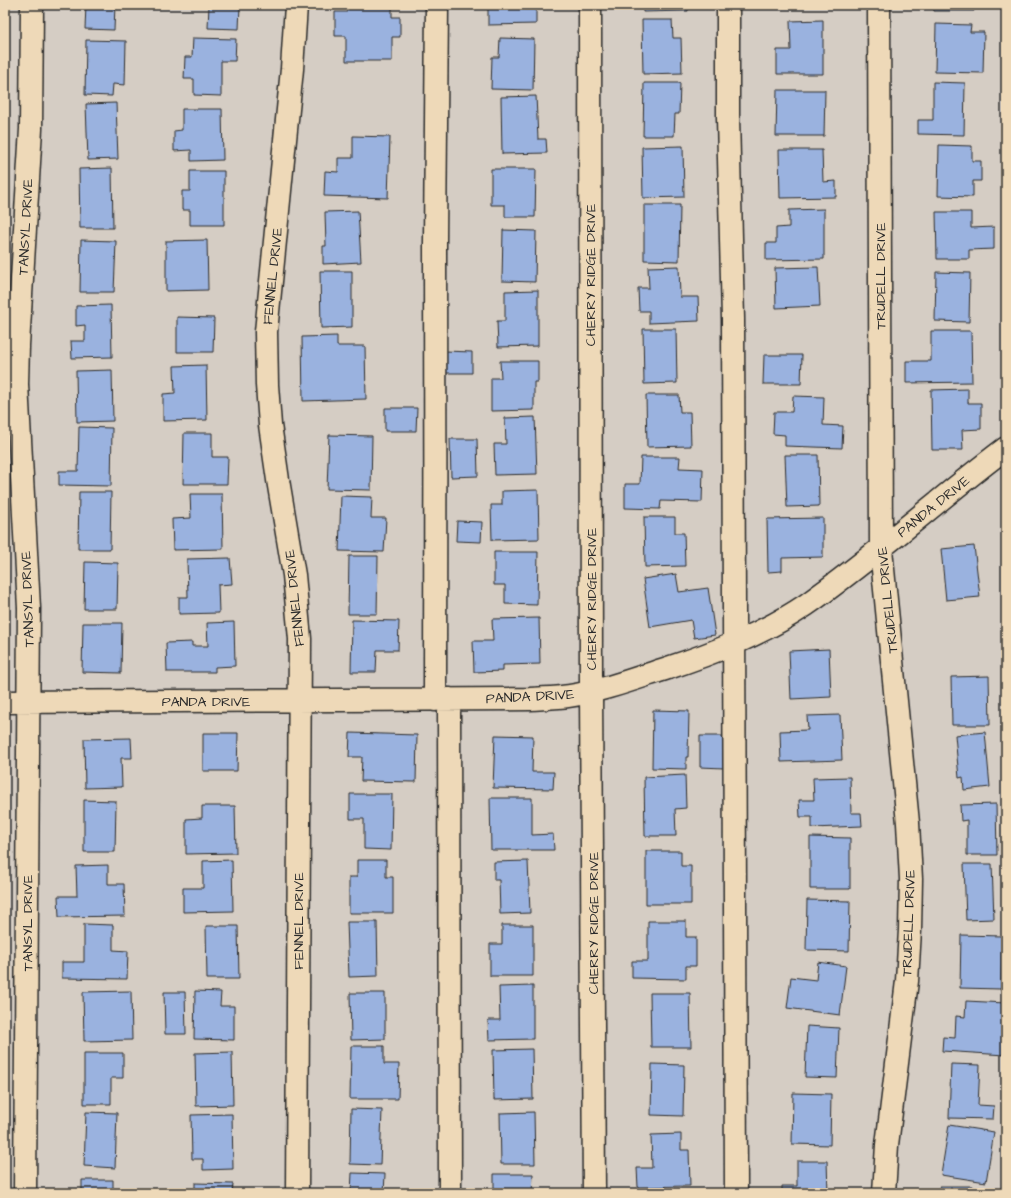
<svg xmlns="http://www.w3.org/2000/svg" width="1011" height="1198" viewBox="0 0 1011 1198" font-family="'Architects Daughter',sans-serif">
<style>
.building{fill:#9ab2df;stroke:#2b2b2b}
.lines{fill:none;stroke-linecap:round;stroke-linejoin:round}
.minor-casing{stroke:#2b2b2b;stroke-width:25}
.minor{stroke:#eed9b8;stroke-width:22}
.labels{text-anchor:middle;stroke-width:4;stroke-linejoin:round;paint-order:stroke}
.street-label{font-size:14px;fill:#2b2b2b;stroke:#eed9b8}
</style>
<rect width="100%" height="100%" fill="#d5cdc4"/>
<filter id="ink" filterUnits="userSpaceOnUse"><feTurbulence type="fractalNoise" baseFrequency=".025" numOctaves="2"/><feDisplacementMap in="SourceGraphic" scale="8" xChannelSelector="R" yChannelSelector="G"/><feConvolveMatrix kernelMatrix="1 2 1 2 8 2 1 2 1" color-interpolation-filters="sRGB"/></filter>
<g filter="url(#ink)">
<path class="building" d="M 86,5 L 115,5 L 114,30 L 85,29 Z
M 209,5 L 240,5 L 239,29 L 208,28 Z
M 347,5 L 392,5 L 392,17 L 400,17 L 400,37 L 392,37 L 392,61 L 346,61 L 346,36 L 335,36 L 335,12 L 347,12 Z
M 488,5 L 536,5 L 536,24 L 488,25 Z
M 643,5 L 688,5 L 688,11 L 643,12 Z
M 933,5 L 974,5 L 974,11 L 934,11 Z
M 642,20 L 672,20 L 673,38 L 681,38 L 682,73 L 643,74 Z
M 823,20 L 823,74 L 777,74 L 777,50 L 791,50 L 790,21 Z
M 936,24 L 971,25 L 970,32 L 984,32 L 983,73 L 935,72 Z
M 193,38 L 236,39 L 235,61 L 221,61 L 221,96 L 194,95 L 194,79 L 184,79 L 185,57 L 192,57 Z
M 500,38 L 534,39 L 533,90 L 491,89 L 492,57 L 499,57 Z
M 86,40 L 126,41 L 125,85 L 113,84 L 112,96 L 85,95 Z
M 933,82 L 965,83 L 964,135 L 918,134 L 918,120 L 933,120 Z
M 644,83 L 680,83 L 679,114 L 675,114 L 674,136 L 643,136 Z
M 777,90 L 825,90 L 824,136 L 776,136 Z
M 536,96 L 538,139 L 546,139 L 547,153 L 502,154 L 501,97 Z
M 116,103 L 118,159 L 88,160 L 86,104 Z
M 182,109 L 222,109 L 223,160 L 191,161 L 191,150 L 174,151 L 174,131 L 182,130 Z
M 353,136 L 390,137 L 388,198 L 324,196 L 325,171 L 338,172 L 338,158 L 353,158 Z
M 939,145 L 972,146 L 972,161 L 981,161 L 981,181 L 973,181 L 973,197 L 938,196 Z
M 683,146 L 684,197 L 643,198 L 642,147 Z
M 779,150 L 822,150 L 823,182 L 836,181 L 836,197 L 780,198 Z
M 112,168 L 113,228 L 80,228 L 79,169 Z
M 491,169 L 536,169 L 535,217 L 505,217 L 505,205 L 491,205 Z
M 190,171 L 224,171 L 224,225 L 190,225 L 190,210 L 182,210 L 182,191 L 190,191 Z
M 644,205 L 680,205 L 679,261 L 644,260 Z
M 824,209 L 824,259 L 766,260 L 766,243 L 776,243 L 776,228 L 789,227 L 789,210 Z
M 358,211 L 361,262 L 323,264 L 323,246 L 326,246 L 325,212 Z
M 936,212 L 971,212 L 971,228 L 994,227 L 994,249 L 969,250 L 969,259 L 937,259 Z
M 503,230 L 536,231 L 535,282 L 502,281 Z
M 81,240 L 116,241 L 114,292 L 80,292 Z
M 207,240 L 208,290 L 166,291 L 166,241 Z
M 679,266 L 680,297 L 698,297 L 699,321 L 649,323 L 649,311 L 639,311 L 638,288 L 649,288 L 648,267 Z
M 818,267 L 820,306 L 776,308 L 775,268 Z
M 320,271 L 352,271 L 352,327 L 321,328 Z
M 936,272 L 970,273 L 969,322 L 935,321 Z
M 538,290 L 538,346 L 498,347 L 497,321 L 505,321 L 505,291 Z
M 111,305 L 112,357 L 72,358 L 71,341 L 85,341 L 85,325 L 76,326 L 76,306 Z
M 177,317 L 214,318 L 213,352 L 177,352 Z
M 643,329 L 676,329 L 677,383 L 644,384 Z
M 931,331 L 971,331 L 972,382 L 906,383 L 906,361 L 931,361 Z
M 337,336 L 337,346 L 365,346 L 366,399 L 303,401 L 302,337 Z
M 445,351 L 472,352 L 472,373 L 444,373 Z
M 764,355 L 802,355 L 801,384 L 763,384 Z
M 500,361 L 538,361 L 538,382 L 534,382 L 534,410 L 491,411 L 491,378 L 501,378 Z
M 206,365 L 207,420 L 163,421 L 163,394 L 175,393 L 174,366 Z
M 112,370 L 113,421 L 77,422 L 76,371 Z
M 968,389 L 968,403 L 981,403 L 981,429 L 962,430 L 963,450 L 932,450 L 931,390 Z
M 646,395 L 679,395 L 680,412 L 690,412 L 691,446 L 647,447 Z
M 793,396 L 824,397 L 823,425 L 843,426 L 842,448 L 785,446 L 785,435 L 773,434 L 774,412 L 792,412 Z
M 385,408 L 417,408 L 416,431 L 385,431 Z
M 535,417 L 537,474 L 495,475 L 494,444 L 506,444 L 505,418 Z
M 79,427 L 112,428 L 111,486 L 59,485 L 59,471 L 78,471 Z
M 184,433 L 212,433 L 212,457 L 228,457 L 227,484 L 183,484 Z
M 329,435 L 372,436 L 371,490 L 327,489 Z
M 450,439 L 477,439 L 478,476 L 451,477 Z
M 785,455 L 818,455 L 819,506 L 787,507 Z
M 641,457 L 680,457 L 679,468 L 703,469 L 702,502 L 661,501 L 660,509 L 625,508 L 625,484 L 640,484 Z
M 538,490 L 539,539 L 492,540 L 491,505 L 502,505 L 502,491 Z
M 79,492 L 111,492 L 110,549 L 78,549 Z
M 190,494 L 222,494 L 223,549 L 173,550 L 172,519 L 191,518 Z
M 341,496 L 372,497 L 371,518 L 386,518 L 384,552 L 339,551 Z
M 644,517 L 675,517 L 675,533 L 684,533 L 685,566 L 645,567 Z
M 823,518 L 823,557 L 782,558 L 782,571 L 768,572 L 767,519 Z
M 457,521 L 482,522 L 481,542 L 456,541 Z
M 974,546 L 980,597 L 946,600 L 941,549 Z
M 494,552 L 538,552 L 537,605 L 505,604 L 505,585 L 494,585 Z
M 349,556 L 378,556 L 377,614 L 348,614 Z
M 230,558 L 232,584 L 218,585 L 219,613 L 179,614 L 179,597 L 188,597 L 187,559 Z
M 85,562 L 118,563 L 117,609 L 84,609 Z
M 676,574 L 679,592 L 708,588 L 715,635 L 694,638 L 691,620 L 650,627 L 643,579 Z
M 539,618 L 540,664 L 503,665 L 503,671 L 474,672 L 473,641 L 493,641 L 492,619 Z
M 352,620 L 399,621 L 398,650 L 377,650 L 376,672 L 351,672 Z
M 234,622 L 235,666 L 215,667 L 215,672 L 167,672 L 166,643 L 192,642 L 192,646 L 208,646 L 207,623 Z
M 83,623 L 122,623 L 121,673 L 82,672 Z
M 829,649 L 831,697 L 791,699 L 789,651 Z
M 989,676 L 990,725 L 952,725 L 951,677 Z
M 653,710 L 689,711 L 688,757 L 686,757 L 686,769 L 652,768 Z
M 840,715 L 842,760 L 781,762 L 780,731 L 808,730 L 807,716 Z
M 985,732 L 990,787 L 964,790 L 963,777 L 959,778 L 955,735 Z
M 203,733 L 238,733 L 237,771 L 203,771 Z
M 350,733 L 417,735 L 416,782 L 361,781 L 362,757 L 349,757 Z
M 495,735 L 533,736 L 532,772 L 554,772 L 553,789 L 493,788 Z
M 700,736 L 724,736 L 724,768 L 700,767 Z
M 131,738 L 132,758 L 121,758 L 122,787 L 85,788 L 84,739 Z
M 685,775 L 686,808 L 675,809 L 676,836 L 645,836 L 644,777 Z
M 850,777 L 851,813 L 861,813 L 862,826 L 812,828 L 812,817 L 800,817 L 799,800 L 814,800 L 813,778 Z
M 350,794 L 392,794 L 391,850 L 364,849 L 364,819 L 350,819 Z
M 490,798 L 532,798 L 532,835 L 553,834 L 554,850 L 491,850 Z
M 84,800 L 116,801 L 115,852 L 84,852 Z
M 996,804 L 997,855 L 967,855 L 967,820 L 961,821 L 960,805 Z
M 202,806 L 235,806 L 236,853 L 186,854 L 186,819 L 202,818 Z
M 810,837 L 850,838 L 850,889 L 810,889 Z
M 646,851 L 681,851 L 681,866 L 691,866 L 691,904 L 646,904 Z
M 232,860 L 233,911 L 183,912 L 183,888 L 203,888 L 203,861 Z
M 357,860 L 386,860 L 386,877 L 393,877 L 393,913 L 349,913 L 349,877 L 357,877 Z
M 528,861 L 530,913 L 500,914 L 499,880 L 494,880 L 494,862 Z
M 964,864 L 992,864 L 994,919 L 966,920 Z
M 108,865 L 108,884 L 124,884 L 125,916 L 59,917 L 58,896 L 77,896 L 76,866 Z
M 807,900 L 850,901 L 849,951 L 806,950 Z
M 648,921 L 686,921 L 686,937 L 696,937 L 696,966 L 686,966 L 686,979 L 632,978 L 632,961 L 648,961 Z
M 347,922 L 377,922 L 378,976 L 349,977 Z
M 84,924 L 113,925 L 113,950 L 128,951 L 127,979 L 62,978 L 62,962 L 84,962 Z
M 502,925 L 533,925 L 533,976 L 490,976 L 490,944 L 502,944 Z
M 206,926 L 238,926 L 239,979 L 207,979 Z
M 961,935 L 1002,936 L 1001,989 L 960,988 Z
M 818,962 L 846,966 L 840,1015 L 787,1008 L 791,977 L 816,980 Z
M 533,986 L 533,1039 L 489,1040 L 488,1020 L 500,1020 L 499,987 Z
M 131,991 L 132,1040 L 84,1041 L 83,992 Z
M 195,991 L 221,992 L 220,1006 L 234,1006 L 234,1040 L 194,1039 Z
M 164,992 L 185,992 L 186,1034 L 165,1034 Z
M 350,993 L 385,993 L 385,1039 L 351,1040 Z
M 650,993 L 690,993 L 691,1047 L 651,1047 Z
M 966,1001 L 1006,1003 L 1005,1055 L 942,1051 L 943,1037 L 955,1038 L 956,1016 L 965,1017 Z
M 807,1026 L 839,1028 L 837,1078 L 805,1077 Z
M 351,1046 L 384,1046 L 384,1064 L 399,1064 L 398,1099 L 350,1099 Z
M 532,1049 L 533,1099 L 494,1100 L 493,1050 Z
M 232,1052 L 233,1105 L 196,1106 L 195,1053 Z
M 84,1053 L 123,1053 L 123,1078 L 111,1078 L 111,1104 L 84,1104 Z
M 652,1064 L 684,1065 L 683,1116 L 651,1115 Z
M 951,1064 L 980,1065 L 978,1105 L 994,1106 L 993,1119 L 949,1118 Z
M 793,1093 L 831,1094 L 830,1145 L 792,1144 Z
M 351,1109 L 382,1110 L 380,1165 L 350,1164 Z
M 86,1112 L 117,1113 L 115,1168 L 84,1166 Z
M 534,1112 L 535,1164 L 501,1164 L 500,1113 Z
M 232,1114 L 233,1169 L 203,1170 L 203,1159 L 192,1159 L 191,1115 Z
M 949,1125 L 994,1132 L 986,1182 L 941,1175 Z
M 681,1134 L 681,1150 L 689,1150 L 690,1186 L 638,1187 L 637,1168 L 652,1168 L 651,1135 Z
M 797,1161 L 827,1161 L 828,1193 L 782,1193 L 782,1186 L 797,1186 Z
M 352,1173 L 385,1174 L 384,1193 L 351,1193 Z
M 494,1174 L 533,1174 L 532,1193 L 494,1193 Z
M 82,1180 L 113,1180 L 113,1193 L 82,1193 Z
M 195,1183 L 233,1184 L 232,1193 L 195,1193 Z
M 940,1186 L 972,1186 L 972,1193 L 940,1193 Z"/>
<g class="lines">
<defs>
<path id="minor" d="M 296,5 L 292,69 L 266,332 L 267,385 L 270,425 L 278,480 L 294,575 L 300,639 L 297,1193
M 590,5 L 591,691 L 594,1193
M 728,5 L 728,118 L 733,319 L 736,1193
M 879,5 L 881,549 L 908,823 L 911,879 L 910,930 L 907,981 L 887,1145 L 884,1193
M 449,699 L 450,1193
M 435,700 C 436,547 435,395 435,242 C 435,163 437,84 437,5
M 5,702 L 530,699 C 543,698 556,698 569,696 C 602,691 634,679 665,669 C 714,653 763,634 806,605 C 876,556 938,499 1006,448
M 25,1193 L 29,608 L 17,384 L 18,345 L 31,129 L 32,5"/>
</defs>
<use href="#minor" class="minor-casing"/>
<use href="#minor" class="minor"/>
</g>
</g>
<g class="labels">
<g class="street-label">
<text transform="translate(25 227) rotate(-87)" y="5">TANSYL DRIVE</text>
<text transform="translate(590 275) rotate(-90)" y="5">CHERRY RIDGE DRIVE</text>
<text transform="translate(272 276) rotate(-84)" y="5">FENNEL DRIVE</text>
<text transform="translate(880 276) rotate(-90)" y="5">TRUDELL DRIVE</text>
<text transform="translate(933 506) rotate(-39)" y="5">PANDA DRIVE</text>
<text transform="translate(294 598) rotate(-96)" y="5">FENNEL DRIVE</text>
<text transform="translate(27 599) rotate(-92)" y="5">TANSYL DRIVE</text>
<text transform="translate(591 599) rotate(-90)" y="5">CHERRY RIDGE DRIVE</text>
<text transform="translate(887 600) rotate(-96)" y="5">TRUDELL DRIVE</text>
<text transform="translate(530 696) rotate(-3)" y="5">PANDA DRIVE</text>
<text x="206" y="706">PANDA DRIVE</text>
<text transform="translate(298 921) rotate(-90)" y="5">FENNEL DRIVE</text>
<text transform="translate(27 923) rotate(-90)" y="5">TANSYL DRIVE</text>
<text transform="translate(593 923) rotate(-90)" y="5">CHERRY RIDGE DRIVE</text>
<text transform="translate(908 923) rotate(-88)" y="5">TRUDELL DRIVE</text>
</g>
</g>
<rect width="1011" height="1198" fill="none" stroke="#eed9b8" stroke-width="20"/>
<rect x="10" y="10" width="991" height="1178" fill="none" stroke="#2b2b2b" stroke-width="1.5" filter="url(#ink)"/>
</svg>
